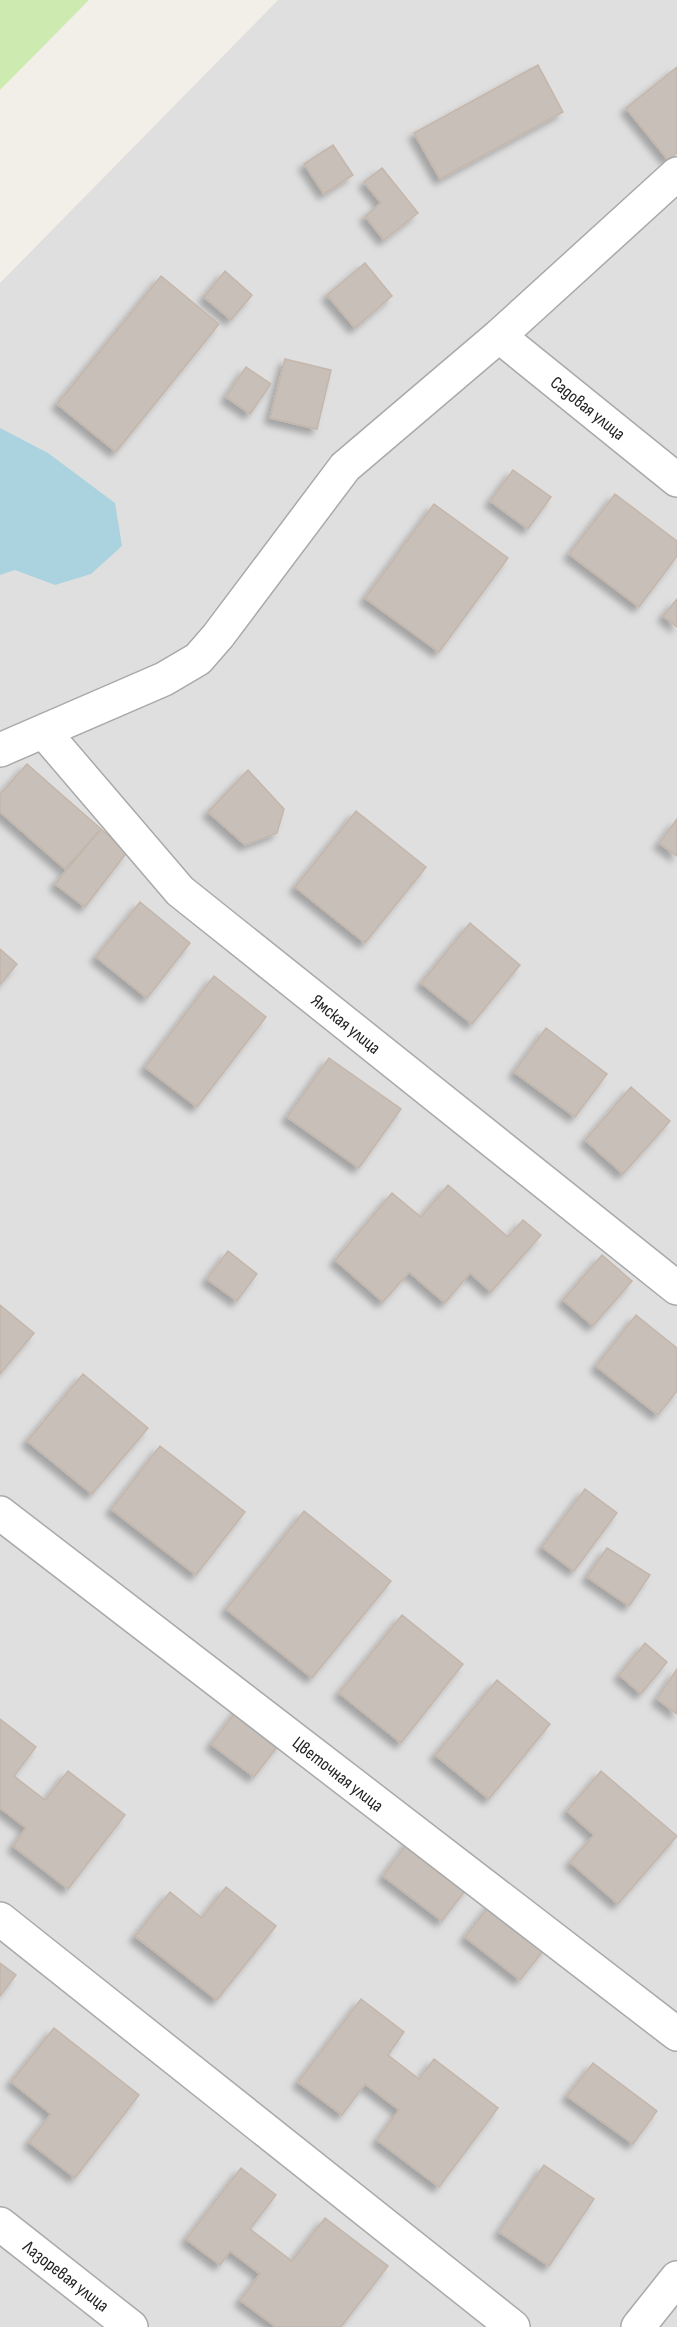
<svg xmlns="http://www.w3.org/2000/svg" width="677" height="2327" viewBox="0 0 677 2327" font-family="'Sofia Sans Condensed',sans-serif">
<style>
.residential{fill:#e0dfdf}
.grass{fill:#cdebb0}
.water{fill:#aad3df}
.building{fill:#c7bfb8;stroke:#c4b6ab;stroke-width:1.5;filter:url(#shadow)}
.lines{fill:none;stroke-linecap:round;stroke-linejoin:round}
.minor-casing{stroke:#a9a9a9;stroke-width:36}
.minor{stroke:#fff;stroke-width:33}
.labels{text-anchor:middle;stroke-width:4.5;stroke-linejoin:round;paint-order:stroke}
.street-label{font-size:18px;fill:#222;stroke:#fff}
</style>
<defs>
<filter id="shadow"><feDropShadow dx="-5.5" dy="5.5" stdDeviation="3" flood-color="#0004"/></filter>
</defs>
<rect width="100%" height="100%" fill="#f2efe9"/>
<path class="residential" d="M 278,0 L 677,0 L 677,2327 L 0,2327 L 0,283 Z"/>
<path class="grass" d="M 0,0 L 89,0 L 0,90 Z"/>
<path class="water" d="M 0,428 L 48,453 L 115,503 L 122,546 L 91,574 L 55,585 L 15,570 L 0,575 Z"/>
<path class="building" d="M 538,65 L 563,112 L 440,179 L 414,133 Z
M 677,67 L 677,153 L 668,160 L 626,108 Z
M 333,145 L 353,175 L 324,194 L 304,164 Z
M 382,168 L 418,213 L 384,240 L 365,216 L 381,203 L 364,182 Z
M 365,263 L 392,296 L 355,328 L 327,295 Z
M 225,271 L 252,295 L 231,320 L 204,297 Z
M 161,276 L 219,324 L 116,452 L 57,404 Z
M 285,359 L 331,370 L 317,429 L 270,418 Z
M 246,367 L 271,384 L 250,414 L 226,397 Z
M 513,470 L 551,497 L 528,529 L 490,501 Z
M 615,494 L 677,541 L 677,556 L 639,607 L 569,554 Z
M 434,504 L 508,558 L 439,652 L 365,598 Z
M 677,599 L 677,627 L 663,616 Z
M 27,764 L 101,829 L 65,869 L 0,812 L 0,794 Z
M 248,770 L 284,809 L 277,833 L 245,845 L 208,812 Z
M 356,811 L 426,867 L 365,943 L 295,887 Z
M 677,819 L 677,856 L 659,843 Z
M 101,829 L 127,852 L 85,907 L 55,884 Z
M 140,902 L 190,943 L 147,998 L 96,957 Z
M 470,923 L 520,965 L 472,1024 L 421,983 Z
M 0,949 L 17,964 L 0,985 Z
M 214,976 L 266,1017 L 197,1107 L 145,1067 Z
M 546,1028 L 607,1074 L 575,1117 L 514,1072 Z
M 329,1058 L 401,1109 L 359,1168 L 287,1117 Z
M 631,1087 L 670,1121 L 623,1174 L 585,1140 Z
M 448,1185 L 508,1237 L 523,1220 L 541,1235 L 491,1292 L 470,1273 L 445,1303 L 409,1272 L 383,1302 L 335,1260 L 392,1193 L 421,1217 Z
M 228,1251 L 257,1274 L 237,1301 L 207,1279 Z
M 602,1255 L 632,1281 L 593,1326 L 563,1300 Z
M 0,1305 L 34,1333 L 0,1374 Z
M 636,1315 L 677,1348 L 677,1391 L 658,1415 L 596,1366 Z
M 83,1374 L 148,1428 L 92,1494 L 27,1441 Z
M 160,1446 L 245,1512 L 196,1575 L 111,1509 Z
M 585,1489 L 617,1513 L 574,1571 L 542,1547 Z
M 304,1511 L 391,1581 L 312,1678 L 226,1609 Z
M 607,1548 L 650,1575 L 629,1606 L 587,1577 Z
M 402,1615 L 463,1664 L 401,1743 L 339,1693 Z
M 645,1643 L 667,1662 L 641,1694 L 619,1675 Z
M 677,1669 L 677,1714 L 657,1699 Z
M 497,1680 L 550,1724 L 489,1799 L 435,1755 Z
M 244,1701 L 287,1734 L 254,1777 L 211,1744 Z
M 0,1719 L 36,1747 L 14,1776 L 45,1800 L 68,1771 L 125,1815 L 68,1889 L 13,1846 L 26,1828 L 0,1808 Z
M 601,1771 L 677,1836 L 618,1904 L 570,1862 L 594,1835 L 567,1811 Z
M 411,1838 L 471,1883 L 442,1921 L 383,1876 Z
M 226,1887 L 276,1926 L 217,2000 L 135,1936 L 170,1892 L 202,1918 Z
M 492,1902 L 547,1946 L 520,1980 L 465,1937 Z
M 0,1963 L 16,1975 L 0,1996 Z
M 361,1999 L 404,2032 L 388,2055 L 419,2079 L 434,2059 L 498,2108 L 439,2187 L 377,2140 L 399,2110 L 365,2084 L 342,2115 L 298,2082 Z
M 54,2028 L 139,2095 L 75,2178 L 29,2142 L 51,2114 L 11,2082 Z
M 593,2063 L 657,2111 L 633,2144 L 567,2096 Z
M 544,2165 L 594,2199 L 549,2266 L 499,2232 Z
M 241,2168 L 276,2195 L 250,2229 L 292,2261 L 325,2218 L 388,2266 L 341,2327 L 276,2327 L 240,2300 L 260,2274 L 230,2251 L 220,2265 L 186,2239 Z"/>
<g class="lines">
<defs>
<path id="minor" d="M 499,336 L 677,480
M 44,732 L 180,891 L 677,1288
M 0,750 L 164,679 L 198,659 L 218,636 L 345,467 L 499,336 L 677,174
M 0,1513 L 677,2034
M 0,1919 L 513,2327
M 0,2224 L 131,2327
M 638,2327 L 677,2278"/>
</defs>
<use href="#minor" class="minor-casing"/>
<use href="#minor" class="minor"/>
</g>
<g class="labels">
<g class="street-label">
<text transform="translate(588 408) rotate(39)" y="6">Садовая улица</text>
<text transform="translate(346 1024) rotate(39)" y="6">Ямская улица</text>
<text transform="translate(338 1774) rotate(38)" y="6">Цветочная улица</text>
<text transform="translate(66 2276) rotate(38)" y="6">Лазоревая улица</text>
</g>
</g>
</svg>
